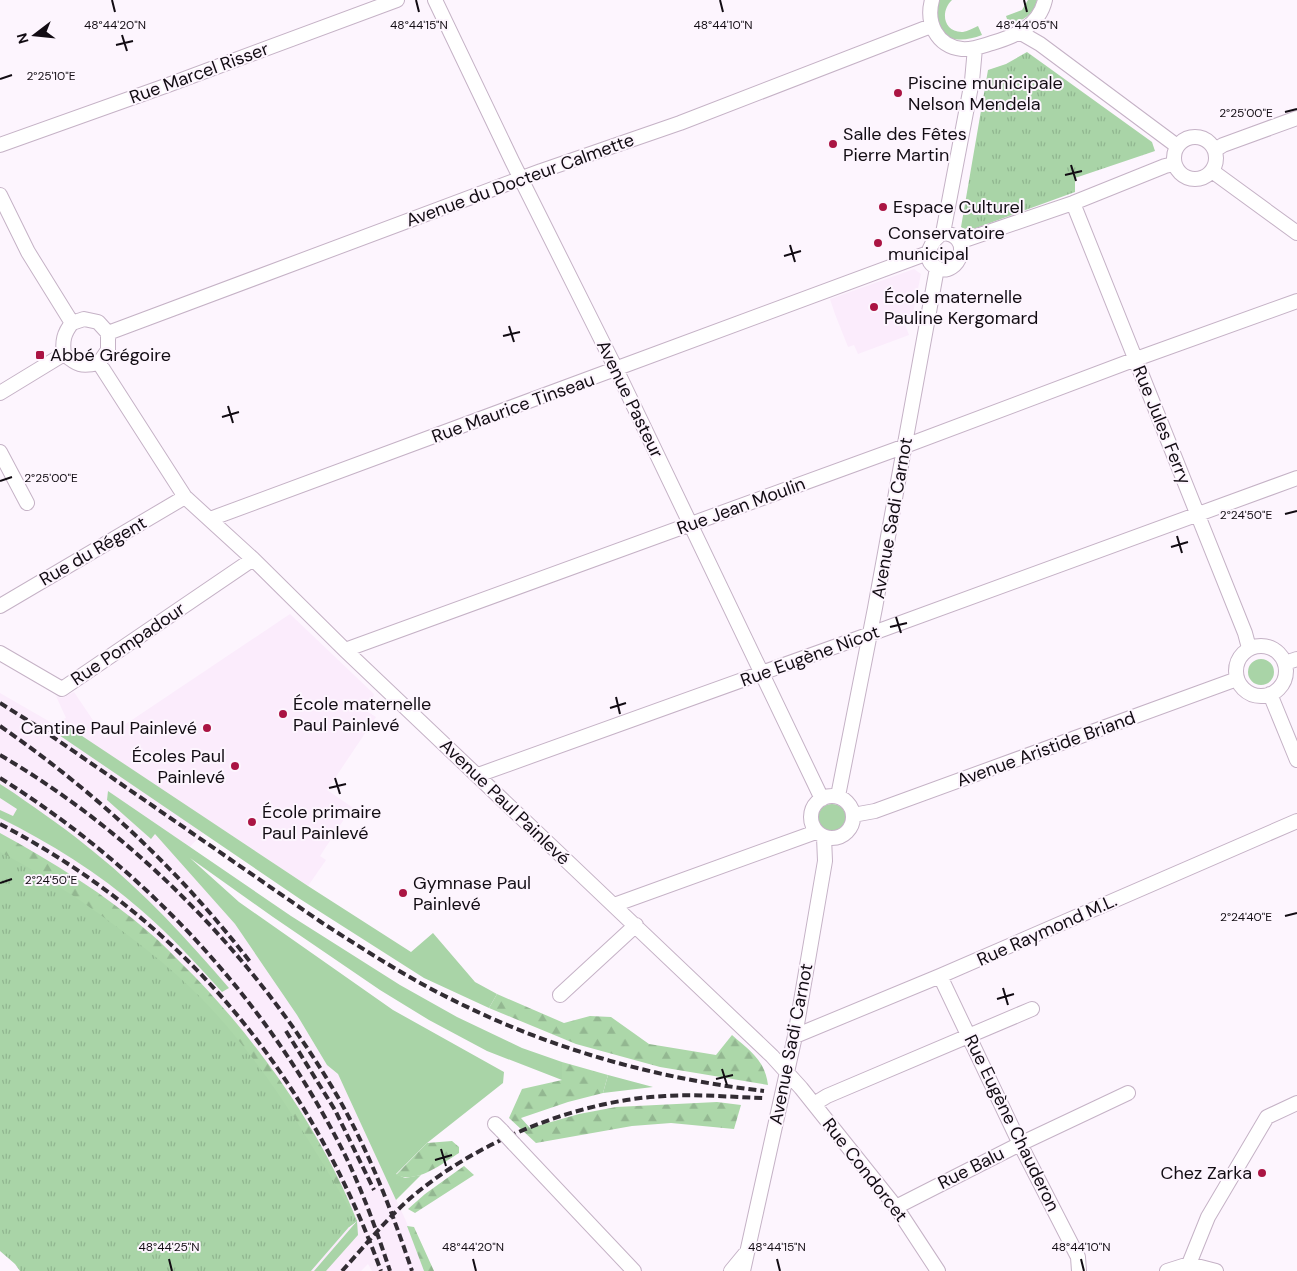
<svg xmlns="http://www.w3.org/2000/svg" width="1297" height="1271" viewBox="0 0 1297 1271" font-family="'DM Sans',sans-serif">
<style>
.built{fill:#fbecfc}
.green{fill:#a9d4a7}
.forest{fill:url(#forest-firs)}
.park{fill:url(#park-tufts)}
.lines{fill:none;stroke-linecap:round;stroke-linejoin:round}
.street-casing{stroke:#c5b2c6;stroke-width:16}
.street{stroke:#fff;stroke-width:14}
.rail{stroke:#322c33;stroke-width:4;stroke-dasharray:8 4;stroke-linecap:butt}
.street-bridge-casing{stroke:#c5b2c6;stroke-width:16;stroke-linecap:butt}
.street-bridge{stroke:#fff;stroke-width:14}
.ticks{fill:none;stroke:#120c13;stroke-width:2}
.poi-dot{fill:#aa1443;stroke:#fdf5fe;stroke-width:2}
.labels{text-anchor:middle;stroke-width:4;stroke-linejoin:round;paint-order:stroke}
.street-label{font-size:18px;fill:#120c13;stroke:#fdf5fe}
.poi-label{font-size:18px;fill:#120c13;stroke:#fdf5fe;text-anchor:start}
.ticks-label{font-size:12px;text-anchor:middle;fill:#120c13;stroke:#fdf5fe;stroke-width:4;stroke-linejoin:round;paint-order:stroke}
</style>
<defs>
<pattern id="forest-firs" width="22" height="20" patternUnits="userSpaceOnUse" patternTransform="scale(1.25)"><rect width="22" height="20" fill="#acd7a9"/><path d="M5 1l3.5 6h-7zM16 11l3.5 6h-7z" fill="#93b791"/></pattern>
<pattern id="park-tufts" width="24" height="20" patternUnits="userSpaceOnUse" patternTransform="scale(1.25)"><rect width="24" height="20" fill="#a9d4a7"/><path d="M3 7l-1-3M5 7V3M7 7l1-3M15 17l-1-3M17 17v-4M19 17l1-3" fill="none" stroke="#90b58f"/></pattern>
</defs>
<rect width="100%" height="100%" fill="#fdf5fe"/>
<path class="built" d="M 914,269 L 921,274 L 912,318 L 903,319 L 909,335 L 858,354 L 854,345 L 848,347 L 835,314 L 830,299 Z
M 290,614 L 374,694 L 368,712 L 376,717 L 327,790 L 352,807 L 320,856 L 326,860 L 308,886 L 213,823 L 178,859 L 235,924 L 297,1015 L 327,1065 L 338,1074 L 406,1221 L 424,1271 L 372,1271 L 368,1264 L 361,1271 L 311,1271 L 349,1227 L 357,1222 L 0,852 L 0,693 L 52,723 L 66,718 L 56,696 L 61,698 L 74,692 L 105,738 Z"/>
<path class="green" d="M 939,0 L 952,0 C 940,11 943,33 963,32 C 968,31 973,28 978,26 L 982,35 C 961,43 939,43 937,15 C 937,9 936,5 939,0 Z
M 1028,0 L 1037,0 C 1033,16 1023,20 1009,25 L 1006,16 L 1022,10 Z
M1248 672a13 13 0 1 1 26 0a13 13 0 1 1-26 0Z
M 51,724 L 64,724 L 308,886 L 411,952 L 433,933 L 475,982 L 497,994 L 489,1008 L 424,978 L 300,899 L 56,733 Z
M 0,784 L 14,793 C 41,812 69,831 94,852 C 144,892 188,940 229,988 L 222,992 C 196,963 170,935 141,910 C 99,873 50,843 0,818 L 0,810 L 13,816 L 17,809 L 0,798 Z
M 108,791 L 291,916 L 400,985 L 457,1017 L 522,1048 L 562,1062 L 562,1080 L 487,1051 L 429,1020 L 380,990 L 273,917 L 190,858 L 239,902 L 393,1010 L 504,1072 L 503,1083 L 427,1143 L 396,1174 L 405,1178 L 421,1175 L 396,1200 L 338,1074 L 327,1065 L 297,1015 L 235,924 L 155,834 L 151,839 L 107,800 Z
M818 818a14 14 0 1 1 28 0a14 14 0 1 1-28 0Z
M 608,1075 L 653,1087 L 603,1093 Z
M 357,1221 L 358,1235 L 326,1271 L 314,1271 Z"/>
<path class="forest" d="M 0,833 C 53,862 105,894 151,934 C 162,943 171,953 181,963 C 251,1031 322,1130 357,1221 L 349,1227 L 0,870 Z
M 497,994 L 564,1023 L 590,1016 L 611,1017 L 649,1044 L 716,1055 L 732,1035 C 750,1051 765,1060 768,1085 L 660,1067 L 576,1044 L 489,1008 Z
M 562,1062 L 608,1075 L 603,1093 L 568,1102 L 521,1118 L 530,1128 L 579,1114 L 616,1107 L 717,1102 L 741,1105 L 734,1129 L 671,1123 L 632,1126 L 536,1143 L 509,1118 L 522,1089 L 562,1080 Z
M 452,1141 L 459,1147 L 459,1153 C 441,1164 418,1184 396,1175 L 427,1143 Z
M 464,1166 L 474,1175 L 415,1213 L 408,1209 L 425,1194 Z
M 407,1226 L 414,1227 L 434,1271 L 424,1271 Z"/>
<path class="park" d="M 1027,52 L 1152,142 L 1155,151 L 1075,178 L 1075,192 L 968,231 L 961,227 L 988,70 L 1006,64 Z
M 0,852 C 28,866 55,884 81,901 C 129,935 178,971 217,1015 C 273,1077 315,1150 357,1221 L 349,1227 L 311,1271 L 20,1271 L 15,1264 L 0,1251 Z"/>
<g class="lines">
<defs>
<path id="street" d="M 435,0 L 512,161 L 616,369 L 822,799
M 932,0 C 926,22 936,46 962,49 C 972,50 982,46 992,43 C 1016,36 1039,26 1045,0
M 1021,33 L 1040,44 L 1177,146
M1174 158a21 21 0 1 1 42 0a21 21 0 1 1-42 0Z
M 0,145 L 168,85 L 397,0
M 1215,150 L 1223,145 L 1297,118
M 1212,171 L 1297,233
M 0,195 L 28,252 L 72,323
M 1073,203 L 1245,633 L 1249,648
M 943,233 L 972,81 L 975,48
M 943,233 C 975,235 959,278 937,268 C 919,259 933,239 943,233 Z
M 959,242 L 1073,203 L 1165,166 L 1174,164
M 84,319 L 98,322 L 108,333 L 108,350 L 99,363 C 81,367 77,365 64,354 C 62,341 64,333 72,323 Z
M 108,333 L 541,171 L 680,123 L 931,26
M 99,363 L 185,497 L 253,559 L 345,650 L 772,1056 L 801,1088 L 896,1207 L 938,1271
M 0,393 L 64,354
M 0,452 L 27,503
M 210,519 L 928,253
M 0,606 L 185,497
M1236 671a25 25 0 1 1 50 0a25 25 0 1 1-50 0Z
M 345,650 L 897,449 L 1136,359 L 1297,301
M 0,653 L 62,689 L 253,559
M 1285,663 L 1297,659
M 1270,694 L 1297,760
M 478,775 L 884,629 L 1297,478
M 838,796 L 875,608 L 937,268
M811 817a21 21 0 1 1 42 0a21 21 0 1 1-42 0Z
M 853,815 L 875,811 L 1237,679
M 614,905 L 816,832
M 940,976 L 1020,1144 L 1078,1257 L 1079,1271
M 560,995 L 636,925
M 795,1036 L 940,976 L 1297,821
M 814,1104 L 827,1096 L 1032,1009
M 495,1124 L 502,1131
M 514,1144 L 634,1271
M 896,1207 L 1020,1144 L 1128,1093
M 1189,1264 L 1208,1217 L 1267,1117 L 1297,1103
M 731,1271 L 745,1254
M 743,1271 L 795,1036 L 825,861 L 824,837
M 1167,1271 L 1189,1264 L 1216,1271"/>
</defs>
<use href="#street" class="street-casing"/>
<use href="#street" class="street"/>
<path class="rail" d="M 0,703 L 40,728 L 321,922 C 366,951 411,980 459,1003 C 554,1050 659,1079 764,1091
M 0,726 C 98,794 178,869 251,963
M 0,755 C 134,833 252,954 332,1087 C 366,1144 391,1208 412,1271
M 0,778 C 146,869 268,1001 345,1155 C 363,1192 377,1232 390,1271
M 0,824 C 186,921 310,1076 381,1271
M 286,1031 L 335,1110 L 374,1190
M 342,1271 C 363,1248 383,1223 406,1202 C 472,1143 577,1100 665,1096 C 698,1094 731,1097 763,1098"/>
<defs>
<path id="street-bridge" d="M 502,1131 L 514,1144"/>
</defs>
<use href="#street-bridge" class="street-bridge-casing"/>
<use href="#street-bridge" class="street-bridge"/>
</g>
<path class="ticks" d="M 112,0 L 115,12M 416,0 L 419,12M 720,0 L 723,12M 1024,0 L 1027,12M 122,35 L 127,51M 116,45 L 133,41M 0,79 L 12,75M 1285,112 L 1297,109M 1071,165 L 1076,181M 1065,175 L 1082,171M 790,245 L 795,262M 784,256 L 801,251M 509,326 L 514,342M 503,336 L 520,332M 228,406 L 233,423M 222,417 L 239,412M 0,481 L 12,477M 1285,514 L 1297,511M 1177,536 L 1182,553M 1171,547 L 1188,542M 896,617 L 901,633M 890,627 L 907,623M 616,697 L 620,714M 610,708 L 626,703M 335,778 L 340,794M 329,788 L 346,784M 0,883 L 12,879M 1285,916 L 1297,913M 1003,988 L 1008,1005M 997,999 L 1014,994M 722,1069 L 727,1085M 716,1079 L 733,1075M 441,1149 L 446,1166M 435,1160 L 452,1155M 169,1259 L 172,1271M 473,1259 L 476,1271M 777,1259 L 780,1271M 1081,1259 L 1084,1271"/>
<g class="poi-dot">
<circle cx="898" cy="93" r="5"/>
<circle cx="833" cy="144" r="5"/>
<circle cx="883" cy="207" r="5"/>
<circle cx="878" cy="243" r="5"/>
<circle cx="874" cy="307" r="5"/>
<rect x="35" y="350" width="10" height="10" rx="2.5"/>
<circle cx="283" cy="714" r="5"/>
<circle cx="207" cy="728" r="5"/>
<circle cx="235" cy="766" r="5"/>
<circle cx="252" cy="822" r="5"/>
<circle cx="403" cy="893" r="5"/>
<circle cx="1262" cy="1173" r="5"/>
</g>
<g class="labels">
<g class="street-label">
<text transform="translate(199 73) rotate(-20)" y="6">Rue Marcel Risser</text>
<text transform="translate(520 180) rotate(-20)" y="6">Avenue du Docteur Calmette</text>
<text transform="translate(630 399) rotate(64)" y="6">Avenue Pasteur</text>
<text transform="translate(513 408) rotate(-20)" y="6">Rue Maurice Tinseau</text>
<text transform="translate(1162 425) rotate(68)" y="6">Rue Jules Ferry</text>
<text transform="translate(741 506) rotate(-20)" y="6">Rue Jean Moulin</text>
<text transform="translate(892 518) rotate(-80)" y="6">Avenue Sadi Carnot</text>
<text transform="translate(93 551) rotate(-30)" y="6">Rue du Régent</text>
<text transform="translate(128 644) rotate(-34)" y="6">Rue Pompadour</text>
<text transform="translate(810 656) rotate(-20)" y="6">Rue Eugène Nicot</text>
<text transform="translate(1046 749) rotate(-20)" y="6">Avenue Aristide Briand</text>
<text transform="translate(505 802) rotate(44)" y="6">Avenue Paul Painlevé</text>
<text transform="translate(1047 930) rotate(-24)" y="6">Rue Raymond M.L.</text>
<text transform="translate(791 1044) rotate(-79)" y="6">Avenue Sadi Carnot</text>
<text transform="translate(1012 1123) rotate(64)" y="6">Rue Eugène Chauderon</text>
<text transform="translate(971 1168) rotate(-27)" y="6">Rue Balu</text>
<text transform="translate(865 1170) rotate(52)" y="6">Rue Condorcet</text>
</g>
<g class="poi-label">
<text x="908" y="89">Piscine municipale<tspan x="908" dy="21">Nelson Mendela</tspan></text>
<text x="843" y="140">Salle des Fêtes<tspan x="843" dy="21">Pierre Martin</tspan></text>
<text x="893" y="213">Espace Culturel</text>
<text x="888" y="239">Conservatoire<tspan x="888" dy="21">municipal</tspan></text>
<text x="884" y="303">École maternelle<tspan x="884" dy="21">Pauline Kergomard</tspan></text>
<text x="50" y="361">Abbé Grégoire</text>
<text x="293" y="710">École maternelle<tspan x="293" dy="21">Paul Painlevé</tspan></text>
<text x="197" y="734" text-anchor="end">Cantine Paul Painlevé</text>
<text x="225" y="762" text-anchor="end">Écoles Paul<tspan x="225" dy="21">Painlevé</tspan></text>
<text x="262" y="818">École primaire<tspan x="262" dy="21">Paul Painlevé</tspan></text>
<text x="413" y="889">Gymnase Paul<tspan x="413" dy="21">Painlevé</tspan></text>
<text x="1252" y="1179" text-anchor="end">Chez Zarka</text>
</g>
</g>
<g class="ticks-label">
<text x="115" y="29">48°44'20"N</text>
<text x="419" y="29">48°44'15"N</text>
<text x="723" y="29">48°44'10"N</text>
<text x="1027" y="29">48°44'05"N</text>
<text x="51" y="80">2°25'10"E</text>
<text x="1246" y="117">2°25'00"E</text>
<text x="51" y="482">2°25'00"E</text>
<text x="1246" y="519">2°24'50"E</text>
<text x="51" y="884">2°24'50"E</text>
<text x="1246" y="921">2°24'40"E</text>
<text x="169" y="1251">48°44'25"N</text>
<text x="473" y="1251">48°44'20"N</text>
<text x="777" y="1251">48°44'15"N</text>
<text x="1081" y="1251">48°44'10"N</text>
</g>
<g transform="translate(35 35) rotate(254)" stroke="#fdf5fe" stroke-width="4" paint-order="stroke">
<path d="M0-4L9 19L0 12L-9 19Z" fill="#120c13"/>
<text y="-8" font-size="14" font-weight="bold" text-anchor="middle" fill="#120c13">N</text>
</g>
</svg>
